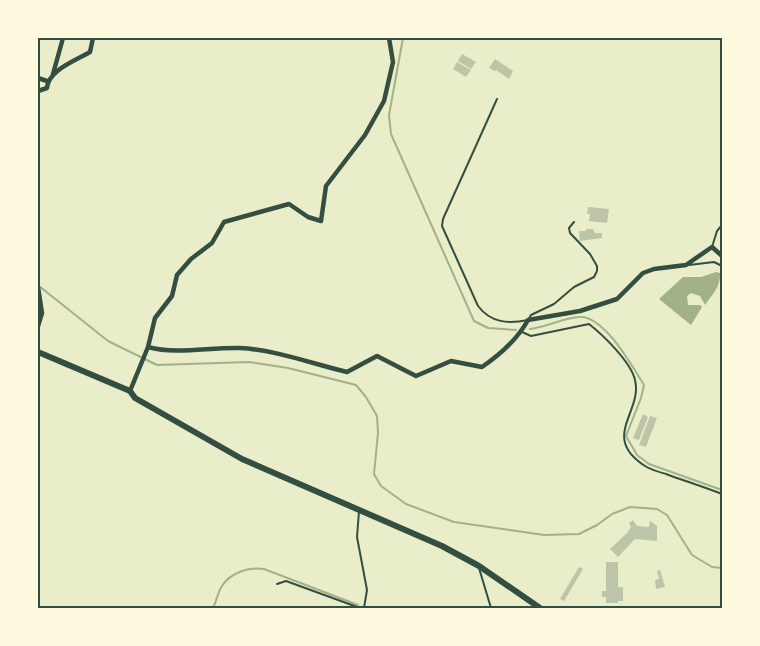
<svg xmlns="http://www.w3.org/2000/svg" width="760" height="646" viewBox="0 0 760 646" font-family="Spectral,serif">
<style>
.water{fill:#a3b18a}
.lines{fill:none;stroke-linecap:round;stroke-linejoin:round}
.stream{stroke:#a3b18a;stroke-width:2}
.building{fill:#bcc5a7}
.service{stroke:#344e41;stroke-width:2}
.minor{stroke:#344e41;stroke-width:4.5}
.secondary{stroke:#344e41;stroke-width:6}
.neatline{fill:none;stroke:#344e41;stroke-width:2}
</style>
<rect width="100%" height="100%" fill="#e9edc9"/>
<path class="water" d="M 716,272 L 720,273 C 721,286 712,295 705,305 L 700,296 L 691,293 L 687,296 L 688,305 L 700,305 L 702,307 L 691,325 L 659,299 L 683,277 L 701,277 Z"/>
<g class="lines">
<path class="stream" d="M 403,38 L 389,115 L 391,134 L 474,321 L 488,328 L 516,330
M 39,286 L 108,341 L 157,365 L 249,362 L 288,368 L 356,385 L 366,397 L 377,416 L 378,433 L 374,474 L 381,486 L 406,504 L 454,522 L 544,535 L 579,534 L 597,525 L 612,514 L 630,507 L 657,509 L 667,515 L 692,555 L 712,567 L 722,568
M 530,329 C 547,327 563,318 579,317 C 604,315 632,366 644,385 L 641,398 L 626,436 L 637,455 L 649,464 L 722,490
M 213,608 C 216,602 218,592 222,586 C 231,572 249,567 264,569 L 358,605"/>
</g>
<path class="building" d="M 462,54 L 476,62 L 471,69 L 458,61 Z
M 495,59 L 513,71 L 509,79 L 496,70 L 495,71 L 489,68 Z
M 457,62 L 471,70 L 466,77 L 453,69 Z
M 588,207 L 609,209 L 607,223 L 589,221 L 590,214 L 587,214 Z
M 586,229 L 593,229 L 595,233 L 602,233 L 602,238 L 580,241 L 579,231 L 586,231 Z
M 643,414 L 648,417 L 639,440 L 633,438 Z
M 650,416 L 657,418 L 646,447 L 639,445 Z
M 633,520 L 637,526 L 649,527 L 650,521 L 657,526 L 657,541 L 635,539 L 618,557 L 610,549 L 627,533 L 631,527 L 629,523 Z
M 606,562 L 618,562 L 618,587 L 623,587 L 623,601 L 618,601 L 618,603 L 606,603 L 606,597 L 602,597 L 602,591 L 606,591 Z
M 579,567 L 583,569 L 564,601 L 560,599 Z
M 660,570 L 665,587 L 656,589 L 655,580 L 659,579 L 657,571 Z"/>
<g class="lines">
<path class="service" d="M 497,99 L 443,219 L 442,226 L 478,306 C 491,323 508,324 528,320 L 531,315 L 554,304 L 574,287 L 594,277 L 597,271 L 597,266 L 590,254 L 570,233 L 569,228 L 574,222
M 712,247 L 717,231 L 722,225
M 689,265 L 714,262 L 722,266
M 522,332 L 531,336 L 589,324 C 603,335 631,362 635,380 C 643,412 600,437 645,466 C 651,470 659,472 666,474 C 685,481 704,487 722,494
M 359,511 L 357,537 L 367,590 L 364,608
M 479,568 L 491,608
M 277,584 L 286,581 L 360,608"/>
<path class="minor" d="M 53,74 L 63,38
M 38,78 L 47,81
M 38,91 L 47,88 C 48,70 77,60 90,52 L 93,38
M 38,287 L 42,313 L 38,326
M 148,347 L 155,318 L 172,296 L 177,275 L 191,259 L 212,243 L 224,222 L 289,204 L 308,217 L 321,221 L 326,186 L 365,135 L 384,101 L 393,62 L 389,38
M 130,391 L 148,347 C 177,355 209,347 240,348 C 276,350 313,364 347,372 L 377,356 L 416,376 L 451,361 L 482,367 C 501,354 517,340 528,320 L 580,311 L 617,299 L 643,273 L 654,269 L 686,265 L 712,247 L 722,256"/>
<path class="secondary" d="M 38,352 L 130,391 L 135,398 L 242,459 L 442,546 L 479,566 L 540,608"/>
</g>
<rect width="760" height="646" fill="none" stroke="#fefae0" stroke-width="78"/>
<rect x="39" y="39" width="682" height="568" class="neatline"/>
</svg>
